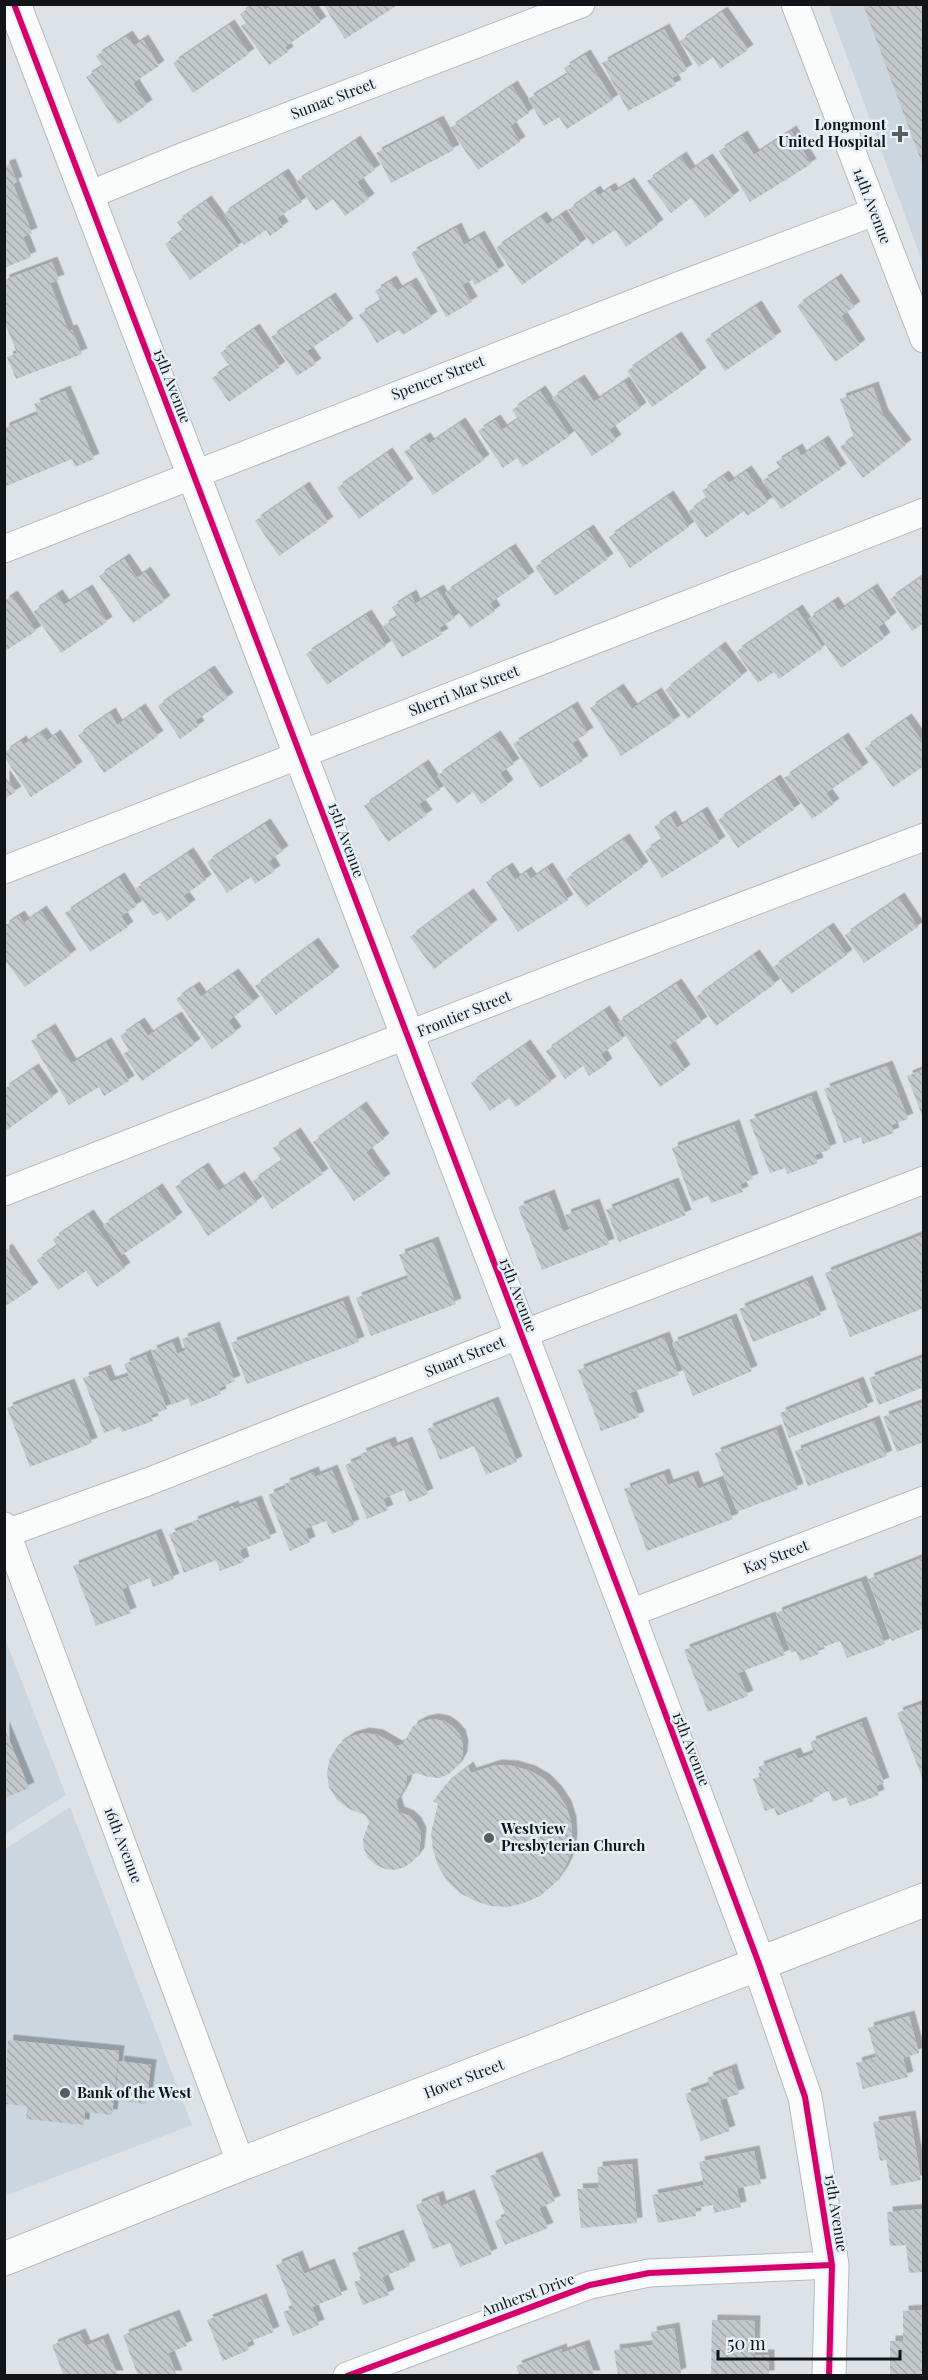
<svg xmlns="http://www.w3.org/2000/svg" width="928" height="2380" viewBox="0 0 928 2380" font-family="'Playfair Display',serif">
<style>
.built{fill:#cbd6df}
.building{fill:url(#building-back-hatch);filter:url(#shadow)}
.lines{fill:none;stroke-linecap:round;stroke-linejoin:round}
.street-casing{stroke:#b6bbbe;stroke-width:29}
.secondary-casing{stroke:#b6bbbe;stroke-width:35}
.street{stroke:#fafbfb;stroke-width:27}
.secondary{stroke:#fafbfb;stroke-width:33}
.cycleway-casing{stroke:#e6f0f7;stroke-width:10}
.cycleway{stroke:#d6006c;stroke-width:6}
.poi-dot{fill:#595d60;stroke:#e6f0f7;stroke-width:2}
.labels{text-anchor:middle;stroke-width:5;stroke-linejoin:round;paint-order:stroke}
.street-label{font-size:15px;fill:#121518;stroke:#e6f0f7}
.poi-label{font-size:15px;font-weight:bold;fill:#121518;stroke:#e6f0f7;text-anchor:start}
</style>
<defs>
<pattern id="building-back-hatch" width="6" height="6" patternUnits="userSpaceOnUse" patternTransform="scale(1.5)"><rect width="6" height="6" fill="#c3c8ca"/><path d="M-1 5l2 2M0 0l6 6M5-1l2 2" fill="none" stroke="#a6abad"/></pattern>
<filter id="shadow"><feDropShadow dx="5.5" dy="-5.5" stdDeviation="0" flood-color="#0004"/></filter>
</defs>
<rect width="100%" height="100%" fill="#dde2e6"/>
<path class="built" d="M 828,5 L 923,5 L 923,264 Z
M 4,1636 L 66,1795 L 5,1834 Z
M 70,1807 L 192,2125 L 5,2196 L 5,1849 Z"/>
<path class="building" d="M 254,4 L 261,4 L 265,10 L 272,4 L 308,4 L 321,22 L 285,47 L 288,52 L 269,65 L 241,26 L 246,23 L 240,14 Z
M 323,4 L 399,4 L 345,39 Z
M 863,4 L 924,4 L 924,166 L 923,166 Z
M 722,12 L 748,50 L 720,69 L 713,57 L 699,67 L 680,41 Z
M 229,25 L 249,54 L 193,93 L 173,63 Z
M 664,29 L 687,70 L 672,78 L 676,85 L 628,111 L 602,63 Z
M 127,36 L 134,46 L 143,40 L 159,66 L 133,83 L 147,105 L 118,124 L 86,77 L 103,66 L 96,56 Z
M 585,55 L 613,100 L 567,129 L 559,117 L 544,126 L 528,99 L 568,74 L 564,68 Z
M 512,86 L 529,113 L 510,126 L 520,142 L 478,170 L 450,128 Z
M 438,121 L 454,150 L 391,183 L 376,153 Z
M 791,131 L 811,164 L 750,202 L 719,151 L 742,136 L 754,155 Z
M 355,141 L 375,170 L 357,182 L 369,199 L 345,216 L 333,199 L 316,211 L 296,182 Z
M 681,157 L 690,171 L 707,159 L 734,196 L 705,218 L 691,198 L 671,213 L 647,181 Z
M 10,164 L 17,182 L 13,184 L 32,233 L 23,237 L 31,257 L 4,268 L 4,166 Z
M 283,174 L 302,202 L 277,218 L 283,227 L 270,236 L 266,230 L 244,245 L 223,214 Z
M 629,183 L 658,225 L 626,247 L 615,230 L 592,245 L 568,210 L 595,191 L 598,196 L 610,188 L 613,193 Z
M 206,201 L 239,246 L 190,280 L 165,244 L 183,231 L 177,222 Z
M 561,215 L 581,244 L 522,285 L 496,248 L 541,217 L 547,225 Z
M 456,228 L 464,245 L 479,236 L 499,271 L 475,285 L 472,280 L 462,285 L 472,302 L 446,317 L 411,253 Z
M 52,262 L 59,280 L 50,283 L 68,331 L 72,330 L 82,354 L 16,379 L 7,357 L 17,353 L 4,321 L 4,280 Z
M 836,279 L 855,307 L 841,316 L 860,345 L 835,362 L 797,306 Z
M 391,281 L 397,291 L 411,283 L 432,317 L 403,335 L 399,330 L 377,343 L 359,315 L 381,301 L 375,291 Z
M 330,298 L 348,324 L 307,351 L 316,364 L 297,376 L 271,337 Z
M 756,306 L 776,337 L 725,371 L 705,340 Z
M 254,329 L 280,367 L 229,402 L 212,378 L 230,366 L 220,353 Z
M 676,337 L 701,373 L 652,407 L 627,371 Z
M 579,380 L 594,402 L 624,382 L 641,408 L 609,430 L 616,440 L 592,456 L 552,398 Z
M 873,387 L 883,415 L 906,445 L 863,478 L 840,447 L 854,437 L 840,399 Z
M 65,391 L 94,459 L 75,467 L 72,459 L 4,487 L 4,428 L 38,414 L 34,404 Z
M 540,391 L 570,436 L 523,467 L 517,458 L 503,468 L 478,431 L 495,420 L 502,430 L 518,419 L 512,410 Z
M 460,423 L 484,460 L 433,495 L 404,452 L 425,438 L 429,444 Z
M 823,441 L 841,469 L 781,509 L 762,481 L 781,469 L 776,462 L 797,449 L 801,456 Z
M 387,453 L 408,484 L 359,519 L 337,488 Z
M 746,471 L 768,502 L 747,516 L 744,511 L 706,538 L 688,512 L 707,498 L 702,491 L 723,476 L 729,483 Z
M 304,487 L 328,522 L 279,556 L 255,521 Z
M 668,496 L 689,527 L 630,568 L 609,537 Z
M 588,530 L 608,559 L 555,596 L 535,567 Z
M 510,549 L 529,577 L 490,603 L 495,611 L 470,628 L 445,593 Z
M 124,559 L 137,578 L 145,572 L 165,601 L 133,623 L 99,576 Z
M 924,575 L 924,623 L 912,631 L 890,599 Z
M 872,589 L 891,618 L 878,627 L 885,638 L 841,668 L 808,619 L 833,602 L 839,611 Z
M 87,590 L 107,622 L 61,653 L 33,612 L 57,595 L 64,605 Z
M 438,590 L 455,618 L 439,628 L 443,634 L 402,657 L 383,626 L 398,617 L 392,607 L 411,595 L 415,604 Z
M 12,596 L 36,631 L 4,652 L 4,601 Z
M 797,610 L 823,648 L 779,679 L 774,672 L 758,683 L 736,652 Z
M 366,615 L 386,646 L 327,685 L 306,654 Z
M 720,647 L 742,676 L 688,719 L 665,690 Z
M 209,671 L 228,698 L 195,721 L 199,726 L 180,739 L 158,706 Z
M 618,689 L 632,709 L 656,693 L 675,721 L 621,756 L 590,708 Z
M 572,707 L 588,733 L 572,743 L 583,761 L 540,788 L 513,744 Z
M 140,709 L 158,736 L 104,773 L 78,735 L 110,713 L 117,725 Z
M 906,719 L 924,744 L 924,766 L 893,787 L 865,748 Z
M 41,733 L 47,741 L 55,735 L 77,767 L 31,797 L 5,758 L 5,752 L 21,741 L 23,745 Z
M 495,736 L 514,764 L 500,773 L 508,785 L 481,804 L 473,792 L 457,804 L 437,776 Z
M 843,738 L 863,768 L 826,793 L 834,804 L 812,819 L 784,778 Z
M 423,765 L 440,790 L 419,804 L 427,815 L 388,842 L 364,806 Z
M 4,775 L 16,792 L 4,799 Z
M 775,780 L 795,809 L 738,848 L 718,820 Z
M 702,812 L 720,842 L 662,878 L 645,851 L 662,840 L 654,827 L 670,816 L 677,828 Z
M 265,824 L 283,851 L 269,861 L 275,871 L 255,884 L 251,877 L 227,893 L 207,862 Z
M 624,839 L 643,867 L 586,907 L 566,879 Z
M 188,853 L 206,880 L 183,896 L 190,905 L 167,921 L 161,912 L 153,916 L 135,889 Z
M 507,868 L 515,880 L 526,872 L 531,879 L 547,868 L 568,900 L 518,932 L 486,882 Z
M 119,878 L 137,906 L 121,916 L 128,927 L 90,952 L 65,913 Z
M 468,894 L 492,925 L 434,969 L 410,937 Z
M 899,898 L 918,927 L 864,963 L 845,935 Z
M 41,911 L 71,955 L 25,987 L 4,959 L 4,926 L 19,916 L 24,923 Z
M 828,928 L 847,955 L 791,994 L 773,967 Z
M 313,943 L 334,972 L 276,1015 L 255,986 Z
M 754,955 L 775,984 L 716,1026 L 696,997 Z
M 233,974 L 254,1002 L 228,1021 L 236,1032 L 212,1049 L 176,999 L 194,987 L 201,997 Z
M 676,984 L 702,1022 L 669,1045 L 685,1070 L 660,1087 L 617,1023 Z
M 604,1011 L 623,1039 L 601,1054 L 607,1064 L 589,1076 L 583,1066 L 565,1079 L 546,1051 Z
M 176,1017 L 195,1044 L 142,1081 L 123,1054 L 129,1050 L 120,1036 L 139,1023 L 148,1036 Z
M 50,1029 L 71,1064 L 106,1043 L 129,1081 L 104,1096 L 99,1087 L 69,1105 L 31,1041 Z
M 525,1045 L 551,1082 L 516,1107 L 509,1098 L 490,1111 L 471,1083 Z
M 887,1066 L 908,1119 L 891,1125 L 894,1133 L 863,1144 L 861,1137 L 844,1143 L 824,1089 Z
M 33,1069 L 53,1097 L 4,1132 L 4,1089 Z
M 924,1069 L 924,1118 L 923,1118 L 907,1076 Z
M 811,1096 L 831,1149 L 815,1155 L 818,1163 L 787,1174 L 785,1168 L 770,1173 L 749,1120 Z
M 361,1107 L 384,1139 L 366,1152 L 385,1179 L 354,1201 L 313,1142 Z
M 734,1125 L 753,1179 L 740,1184 L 743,1192 L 711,1203 L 708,1196 L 692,1202 L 672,1148 Z
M 295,1133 L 323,1174 L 272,1209 L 253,1181 L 282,1161 L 273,1148 Z
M 203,1168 L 219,1191 L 239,1177 L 257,1202 L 208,1236 L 175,1187 Z
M 673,1183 L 686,1215 L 619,1242 L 606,1210 Z
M 157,1189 L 177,1218 L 122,1255 L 103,1225 Z
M 549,1195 L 563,1232 L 570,1229 L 565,1215 L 594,1204 L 609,1244 L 542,1270 L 518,1207 Z
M 88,1215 L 125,1268 L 97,1287 L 86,1271 L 58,1290 L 37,1260 L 57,1246 L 53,1239 Z
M 924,1234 L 924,1308 L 850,1337 L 825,1273 Z
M 433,1242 L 456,1304 L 371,1336 L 356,1298 L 408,1278 L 399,1255 Z
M 7,1249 L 33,1288 L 4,1307 L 4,1251 Z
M 807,1281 L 821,1315 L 753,1342 L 739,1309 Z
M 343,1301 L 359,1342 L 247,1384 L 231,1343 Z
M 731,1319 L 752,1371 L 693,1396 L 672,1343 Z
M 214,1327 L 235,1381 L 219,1388 L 221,1394 L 191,1406 L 188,1398 L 172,1405 L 151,1351 L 173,1342 L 177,1354 L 186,1350 L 182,1339 Z
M 664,1337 L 679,1375 L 630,1393 L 639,1417 L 601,1431 L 578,1370 Z
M 146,1355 L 167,1409 L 151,1415 L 153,1421 L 122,1432 L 120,1427 L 104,1433 L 83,1378 L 105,1370 L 110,1382 L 129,1376 L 124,1364 Z
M 924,1357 L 924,1387 L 879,1405 L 869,1378 Z
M 858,1382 L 868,1407 L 789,1438 L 780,1413 Z
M 69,1384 L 92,1443 L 30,1467 L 7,1408 Z
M 493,1402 L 517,1462 L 486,1475 L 474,1446 L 440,1460 L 427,1429 Z
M 924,1402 L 924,1442 L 897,1452 L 883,1417 Z
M 874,1421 L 887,1456 L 808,1486 L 795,1451 Z
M 776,1430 L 798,1489 L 737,1512 L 715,1453 Z
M 390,1442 L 392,1448 L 407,1442 L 428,1494 L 409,1502 L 404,1490 L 394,1494 L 383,1499 L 388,1510 L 367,1519 L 345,1465 L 362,1458 L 360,1454 Z
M 332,1470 L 354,1525 L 332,1534 L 326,1521 L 305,1529 L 310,1542 L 290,1551 L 268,1495 L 286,1488 L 284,1484 L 313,1472 L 315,1477 Z
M 664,1474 L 668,1485 L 693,1476 L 698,1489 L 718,1481 L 733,1519 L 647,1551 L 624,1489 Z
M 256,1501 L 271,1538 L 240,1550 L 244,1562 L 220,1571 L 216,1560 L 184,1573 L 169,1534 L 193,1525 L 192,1522 L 233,1506 L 234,1509 Z
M 156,1534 L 174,1579 L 153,1587 L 150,1578 L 122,1589 L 131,1613 L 96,1626 L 73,1566 Z
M 924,1557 L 924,1601 L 920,1602 L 924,1610 L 924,1628 L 892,1641 L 868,1579 Z
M 861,1581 L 885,1644 L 847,1658 L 840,1641 L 817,1649 L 819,1654 L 800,1661 L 796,1651 L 791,1653 L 776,1613 Z
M 770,1617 L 785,1655 L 738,1673 L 748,1696 L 708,1712 L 684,1650 Z
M 924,1703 L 924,1780 L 923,1780 L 897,1713 Z
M 433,1719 L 444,1721 L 453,1727 L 460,1735 L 463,1746 L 462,1757 L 457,1766 L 449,1774 L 439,1778 L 428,1777 L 416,1773 L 407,1776 L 406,1785 L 396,1802 L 399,1812 L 409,1816 L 416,1823 L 421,1833 L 419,1853 L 413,1861 L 405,1867 L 395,1870 L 385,1869 L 376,1865 L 368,1858 L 364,1849 L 363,1839 L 369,1822 L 365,1815 L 349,1809 L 337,1800 L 329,1787 L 327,1772 L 330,1758 L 338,1745 L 350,1737 L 364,1733 L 378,1735 L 397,1746 L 403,1744 L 413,1726 L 423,1721 Z
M 861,1722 L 884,1783 L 876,1786 L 879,1795 L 850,1806 L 846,1797 L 833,1802 L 829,1791 L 813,1797 L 814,1801 L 777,1816 L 774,1808 L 765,1811 L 753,1779 L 762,1776 L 758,1767 L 795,1753 L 798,1759 L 814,1753 L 810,1742 Z
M 4,1727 L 29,1788 L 4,1798 Z
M 496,1765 L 513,1766 L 530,1771 L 544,1779 L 556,1791 L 566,1806 L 571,1822 L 572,1839 L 570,1856 L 563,1871 L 553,1885 L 540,1896 L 524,1903 L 508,1907 L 491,1906 L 475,1901 L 460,1893 L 447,1881 L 438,1866 L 433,1850 L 431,1833 L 438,1804 L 433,1801 L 446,1784 L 468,1767 L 471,1773 Z
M 909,2016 L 919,2053 L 903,2058 L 908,2077 L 863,2089 L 856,2063 L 876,2057 L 868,2028 Z
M 8,2040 L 119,2051 L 112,2115 L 85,2112 L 84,2125 L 26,2119 L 27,2106 L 4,2104 Z
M 119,2061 L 151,2065 L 146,2104 L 115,2100 Z
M 731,2069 L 739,2094 L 720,2100 L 730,2131 L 701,2141 L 685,2094 L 710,2085 L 707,2078 Z
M 910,2116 L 921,2180 L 891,2186 L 886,2160 L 880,2161 L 873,2122 Z
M 754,2151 L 761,2184 L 737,2188 L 741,2207 L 714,2213 L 713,2205 L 695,2208 L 696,2216 L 658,2223 L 652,2195 L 704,2185 L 699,2162 Z
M 537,2157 L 555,2201 L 539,2208 L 548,2228 L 505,2245 L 495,2221 L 506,2216 L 490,2176 Z
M 632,2164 L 637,2223 L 581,2228 L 577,2189 L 599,2188 L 597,2167 Z
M 469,2195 L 492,2254 L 460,2267 L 450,2243 L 433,2249 L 416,2205 L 438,2196 L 441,2206 Z
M 924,2209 L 924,2272 L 909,2273 L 906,2245 L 890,2246 L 887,2212 Z
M 398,2235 L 410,2266 L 382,2277 L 389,2295 L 363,2305 L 354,2282 L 362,2279 L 352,2253 Z
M 297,2256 L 304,2274 L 329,2264 L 342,2295 L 312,2307 L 319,2325 L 293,2336 L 283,2312 L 293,2308 L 276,2265 Z
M 261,2299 L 274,2332 L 246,2343 L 249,2350 L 223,2361 L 207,2320 Z
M 924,2310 L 924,2374 L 890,2374 L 890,2341 L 903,2341 L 903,2311 Z
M 174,2315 L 187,2346 L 168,2353 L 177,2376 L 138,2376 L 123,2335 Z
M 712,2320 L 755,2321 L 754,2355 L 769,2355 L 769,2376 L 711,2375 Z
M 674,2328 L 681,2373 L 674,2376 L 618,2376 L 614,2350 L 653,2345 L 651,2332 Z
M 80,2334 L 85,2346 L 103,2339 L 118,2376 L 64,2376 L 52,2345 Z
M 584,2345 L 595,2376 L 520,2376 L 516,2366 L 561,2349 L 562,2353 Z"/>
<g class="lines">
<defs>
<path id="street" d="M 795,4 L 924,339
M 87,196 L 184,156 L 581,4
M 4,549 L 667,290 L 874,212
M 4,870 L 924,512
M 4,1192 L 582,967 L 924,837
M 4,1526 L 241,2164
M 7,1533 L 150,1481 L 520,1335 L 924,1180
M 628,1614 L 924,1500
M 347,2376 L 590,2285 L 649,2273 L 832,2265"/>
<path id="secondary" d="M 14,4 L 628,1614 L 759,1964 L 805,2097 L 832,2265 L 829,2376
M 4,2259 L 241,2164 L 924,1900"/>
</defs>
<use href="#street" class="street-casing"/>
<use href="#secondary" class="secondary-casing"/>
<use href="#street" class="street"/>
<use href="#secondary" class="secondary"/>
<defs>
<path id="cycleway" d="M 14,4 L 628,1614 L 759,1964 L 805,2097 L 832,2265 L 829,2376
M 347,2376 L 590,2285 L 649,2273 L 832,2265"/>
</defs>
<use href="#cycleway" class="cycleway-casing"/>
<use href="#cycleway" class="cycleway"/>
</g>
<g class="poi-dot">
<path d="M897 125h6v6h6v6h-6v6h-6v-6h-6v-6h6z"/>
<circle cx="489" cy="1838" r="6"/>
<circle cx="65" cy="2093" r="6"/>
</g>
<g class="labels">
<g class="street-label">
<text transform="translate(333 99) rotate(-21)" y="5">Sumac Street</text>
<text transform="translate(872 206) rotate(69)" y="5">14th Avenue</text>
<text transform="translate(438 378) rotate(-21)" y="5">Spencer Street</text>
<text transform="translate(172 386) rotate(69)" y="5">15th Avenue</text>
<text transform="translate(464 691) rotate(-21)" y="5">Sherri Mar Street</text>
<text transform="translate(346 840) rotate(70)" y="5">15th Avenue</text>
<text transform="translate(464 1014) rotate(-22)" y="5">Frontier Street</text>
<text transform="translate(518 1295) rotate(69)" y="5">15th Avenue</text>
<text transform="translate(465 1357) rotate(-22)" y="5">Stuart Street</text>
<text transform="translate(776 1557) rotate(-21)" y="5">Kay Street</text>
<text transform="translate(691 1749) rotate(69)" y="5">15th Avenue</text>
<text transform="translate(123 1845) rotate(69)" y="5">16th Avenue</text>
<text transform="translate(464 2079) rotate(-21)" y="5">Hover Street</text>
<text transform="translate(836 2213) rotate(81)" y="5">15th Avenue</text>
<text transform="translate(528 2295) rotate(-20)" y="5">Amherst Drive</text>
</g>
<g class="poi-label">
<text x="886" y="130" text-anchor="end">Longmont<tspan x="886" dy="17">United Hospital</tspan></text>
<text x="501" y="1834">Westview<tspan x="501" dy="17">Presbyterian Church</tspan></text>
<text x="77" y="2098">Bank of the West</text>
</g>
</g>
<rect width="928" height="2380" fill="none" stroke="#121518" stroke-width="12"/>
<path d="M718 2350v9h182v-9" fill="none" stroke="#121518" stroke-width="3"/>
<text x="727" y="2350" font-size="18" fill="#121518" stroke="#e6f0f7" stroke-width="4.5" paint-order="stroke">50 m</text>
</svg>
